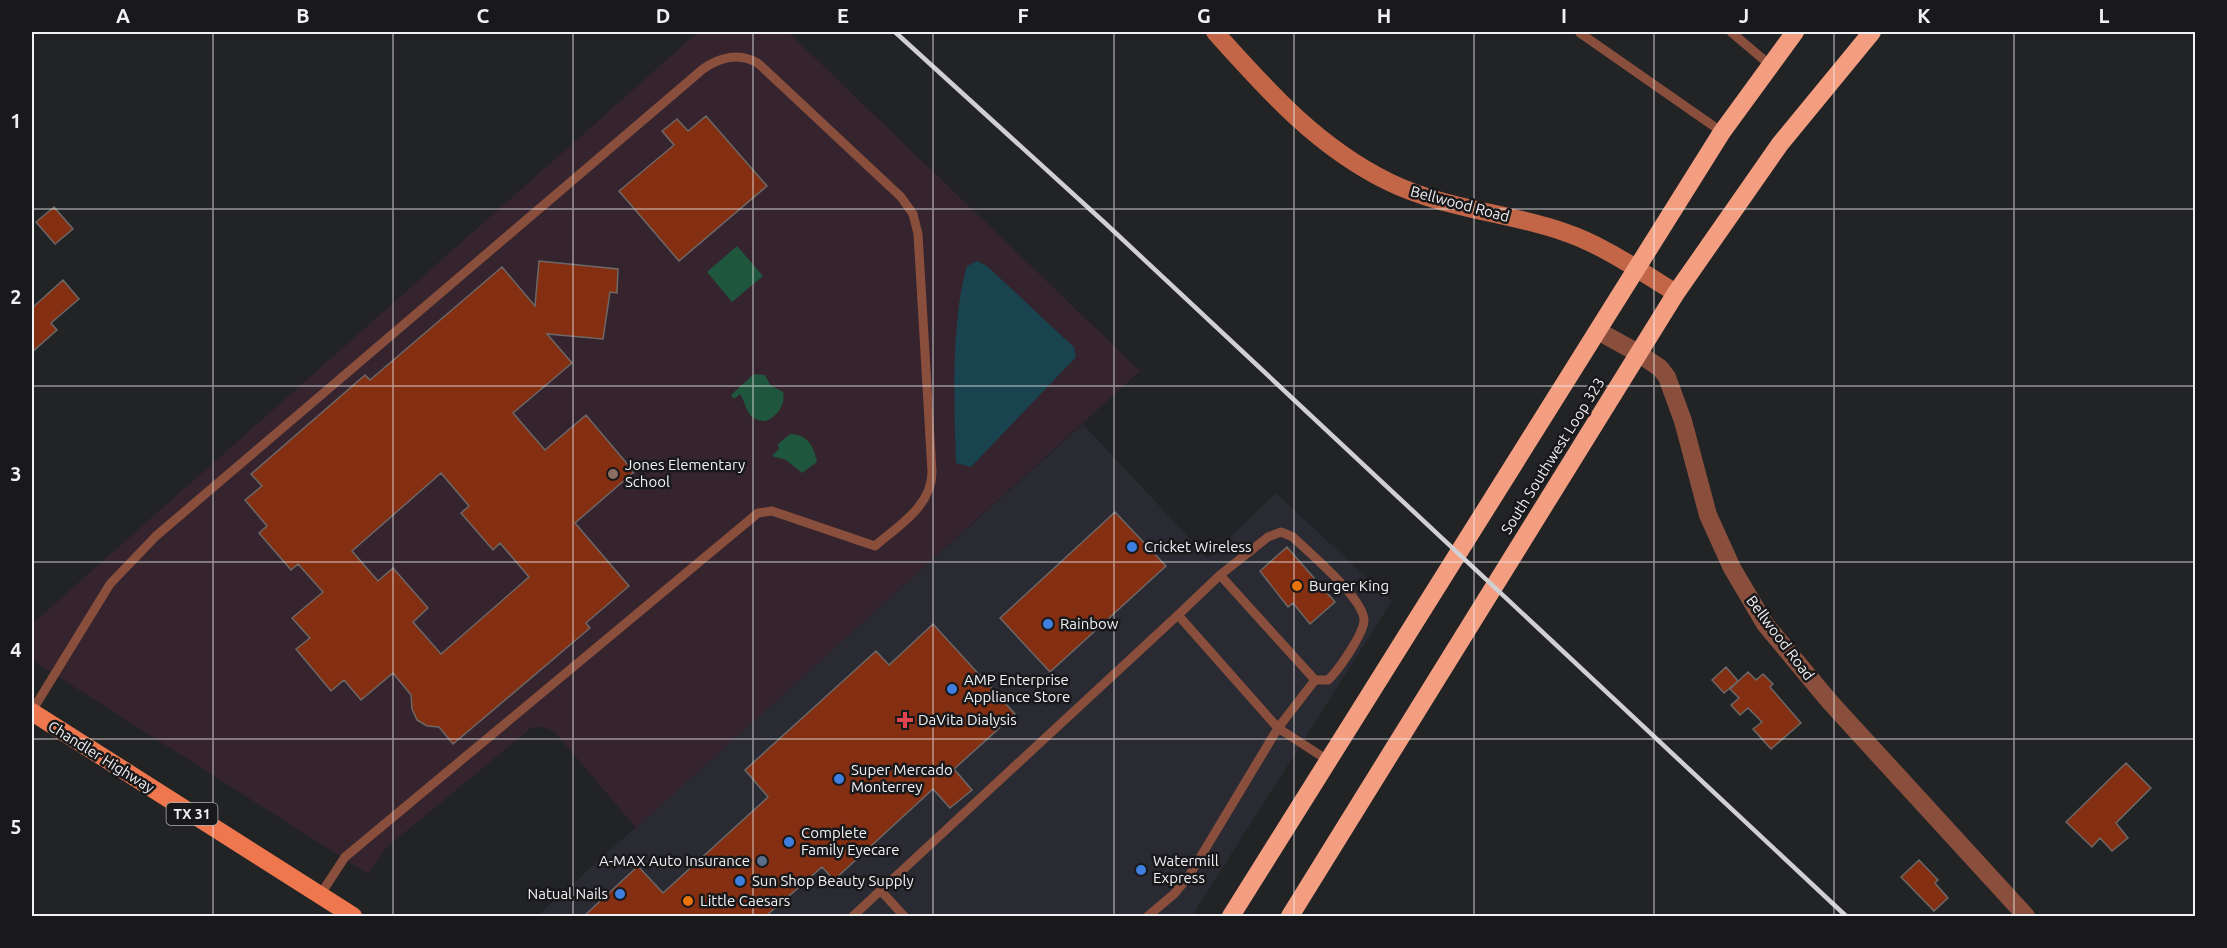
<svg xmlns="http://www.w3.org/2000/svg" width="2227" height="948" viewBox="0 0 2227 948" font-family="Ubuntu,sans-serif">
<style>
.built{fill:#292a32}
.education{fill:#35242e}
.green{fill:#1f563e}
.water{fill:#19434e}
.building{fill:#852f12;stroke:#6c6867;stroke-width:1.5;fill-rule:evenodd}
.lines{fill:none;stroke-linecap:round;stroke-linejoin:round}
.lane{stroke:#894f3c;stroke-width:9}
.street{stroke:#894f3c;stroke-width:18}
.secondary{stroke:#c26647;stroke-width:18}
.primary{stroke:#ee774e;stroke-width:18}
.highway{stroke:#f49e81;stroke-width:18}
.rail{stroke:#d0d0d2;stroke-width:4.5}
.grid{fill:none;stroke:#f1f1f3;stroke-width:1.5;stroke-opacity:0.55}
.education-dot{fill:#8d6e63;stroke:#19191c;stroke-width:2}
.shop-dot{fill:#3f7fe0;stroke:#19191c;stroke-width:2}
.food-dot{fill:#e8710a;stroke:#19191c;stroke-width:2}
.health-dot{fill:#e0444e;stroke:#19191c;stroke-width:2}
.service-dot{fill:#5c6f8a;stroke:#19191c;stroke-width:2}
.labels{text-anchor:middle;stroke-width:5;stroke-linejoin:round;paint-order:stroke}
.shield{fill:#19191c;stroke:#b0b0b2;stroke-width:1.5}
.shield-label{font-size:14px;font-weight:bold;fill:#f1f1f3}
.street-label{font-size:15px;fill:#f1f1f3;stroke:#19191c}
.poi-label{font-size:15px;fill:#f1f1f3;stroke:#19191c;text-anchor:start}
.neatline{fill:none;stroke:#f1f1f3;stroke-width:2}
.grid-label{font-size:20px;text-anchor:middle;font-weight:bold;fill:#f1f1f3}
</style>
<rect width="100%" height="100%" fill="#222325"/>
<path class="built" d="M 1083,424 L 1208,558 L 1276,493 L 1392,601 L 1192,916 L 537,916 Z"/>
<path class="education" d="M 698,32 L 788,32 L 1140,371 L 636,828 L 554,731 L 542,727 L 531,728 L 387,847 L 368,874 L 32,660 L 32,624 Z"/>
<path class="green" d="M 737,246 L 763,276 L 732,302 L 707,272 Z
M 754,374 L 765,375 L 770,385 L 783,392 C 786,404 777,417 766,421 C 746,421 748,407 740,394 L 734,399 L 731,395 Z
M 790,434 C 807,434 814,446 817,462 L 802,473 L 786,460 L 772,456 L 779,449 L 778,444 Z"/>
<path class="water" d="M 977,261 L 987,266 L 1064,338 L 1074,347 L 1076,357 L 971,467 L 956,463 C 954,405 951,320 967,266 Z"/>
<path class="building" d="M 706,116 L 767,186 L 679,261 L 619,191 L 674,145 L 662,131 L 677,119 L 688,131 Z
M 54,207 L 73,229 L 55,244 L 36,222 Z
M 539,261 L 618,269 L 617,293 L 610,292 L 603,339 L 547,334 L 572,363 L 513,413 L 545,450 L 586,415 L 634,472 L 575,523 L 629,586 L 586,623 L 590,628 L 453,744 L 439,727 L 427,726 L 417,720 L 412,709 L 411,695 L 393,673 L 361,700 L 344,680 L 331,691 L 296,649 L 310,638 L 292,618 L 323,592 L 298,564 L 291,570 L 259,533 L 267,526 L 245,500 L 262,486 L 251,474 L 365,375 L 370,380 L 502,267 L 535,306 ZM 441,473 L 469,506 L 461,513 L 493,550 L 500,543 L 529,577 L 441,654 L 413,622 L 428,608 L 393,568 L 378,581 L 352,551 Z
M 63,280 L 79,299 L 51,323 L 57,330 L 32,352 L 32,308 Z
M 1115,512 L 1166,566 L 1050,672 L 1000,618 Z
M 1287,547 L 1335,602 L 1310,624 L 1293,603 L 1288,607 L 1260,571 Z
M 933,624 L 1015,714 L 954,769 L 972,790 L 950,808 L 933,789 L 834,880 L 822,867 L 766,916 L 584,916 L 638,866 L 663,893 L 768,797 L 745,770 L 876,651 L 889,665 Z
M 1726,667 L 1738,681 L 1724,693 L 1712,680 Z
M 1748,672 L 1756,680 L 1763,674 L 1773,684 L 1770,687 L 1801,723 L 1771,749 L 1753,729 L 1762,722 L 1748,708 L 1740,715 L 1731,705 L 1739,698 L 1730,689 Z
M 2126,763 L 2151,788 L 2116,823 L 2128,838 L 2112,851 L 2100,838 L 2092,847 L 2066,822 Z
M 1919,860 L 1938,880 L 1935,883 L 1948,898 L 1934,911 L 1901,877 Z"/>
<g class="lines">
<path class="lane" d="M 1731,32 L 1770,65
M 1580,33 L 1722,132
M 1220,575 L 1268,537 L 1281,532 L 1293,537 C 1309,553 1365,599 1364,621 C 1363,634 1341,666 1332,676 L 1328,680 L 1315,680
M 32,711 L 110,584 L 156,536 L 703,69 C 720,57 740,52 759,64 L 901,197 L 913,214 L 918,234 L 932,472 C 932,506 898,526 875,546 L 772,511 L 758,513 L 345,857 L 320,895
M 881,891 L 904,916
M 853,916 L 1178,615 L 1278,728 L 1329,761
M 1148,916 L 1174,894 L 1189,876 L 1278,728 L 1315,680 L 1220,575 L 1178,615"/>
<path class="street" d="M 1598,331 L 1638,353 L 1660,368 L 1667,377 L 1683,421 L 1708,515 L 1732,568 L 1765,624 L 1830,702 L 2026,916"/>
<path class="secondary" d="M 1215,32 C 1267,90 1317,147 1389,182 C 1444,209 1507,212 1564,232 C 1603,245 1640,271 1676,293"/>
<path class="primary" d="M 32,712 L 353,916"/>
<path class="highway" d="M 1231,916 L 1722,132 L 1795,32
M 1290,916 L 1676,293 L 1780,144 L 1872,32"/>
<path class="rail" d="M 895,32 L 1105,223 L 1846,916"/>
</g>
<path class="grid" d="M 213,32 L 213,916M 393,32 L 393,916M 573,32 L 573,916M 753,32 L 753,916M 933,32 L 933,916M 1114,32 L 1114,916M 1294,32 L 1294,916M 1474,32 L 1474,916M 1654,32 L 1654,916M 1834,32 L 1834,916M 2014,32 L 2014,916M 32,209 L 2196,209M 32,386 L 2196,386M 32,562 L 2196,562M 32,739 L 2196,739"/>
<circle class="education-dot" cx="613" cy="474" r="6"/>
<g class="shop-dot">
<circle cx="1132" cy="547" r="6"/>
<circle cx="1048" cy="624" r="6"/>
<circle cx="952" cy="689" r="6"/>
<circle cx="839" cy="779" r="6"/>
<circle cx="789" cy="842" r="6"/>
<circle cx="1141" cy="870" r="6"/>
<circle cx="740" cy="881" r="6"/>
<circle cx="620" cy="894" r="6"/>
</g>
<g class="food-dot">
<circle cx="1297" cy="586" r="6"/>
<circle cx="688" cy="901" r="6"/>
</g>
<path class="health-dot" d="M902 711h6v6h6v6h-6v6h-6v-6h-6v-6h6z"/>
<circle class="service-dot" cx="762" cy="861" r="6"/>
<g class="labels">
<rect class="shield" x="166.5" y="803" width="51" height="22" rx="4.5"/>
<g class="shield-label">
<text x="192" y="819">TX 31</text>
</g>
<g class="street-label">
<text transform="translate(1460 204) rotate(15)" y="5">Bellwood Road</text>
<text transform="translate(1553 456) rotate(-58)" y="5">South Southwest Loop 323</text>
<text transform="translate(1780 638) rotate(53)" y="5">Bellwood Road</text>
<text transform="translate(101 757) rotate(32)" y="5">Chandler Highway</text>
</g>
<g class="poi-label">
<text x="625" y="470">Jones Elementary<tspan x="625" dy="17">School</tspan></text>
<text x="1144" y="552">Cricket Wireless</text>
<text x="1309" y="591">Burger King</text>
<text x="1060" y="629">Rainbow</text>
<text x="964" y="685">AMP Enterprise<tspan x="964" dy="17">Appliance Store</tspan></text>
<text x="918" y="725">DaVita Dialysis</text>
<text x="851" y="775">Super Mercado<tspan x="851" dy="17">Monterrey</tspan></text>
<text x="801" y="838">Complete<tspan x="801" dy="17">Family Eyecare</tspan></text>
<text x="750" y="866" text-anchor="end">A-MAX Auto Insurance</text>
<text x="1153" y="866">Watermill<tspan x="1153" dy="17">Express</tspan></text>
<text x="752" y="886">Sun Shop Beauty Supply</text>
<text x="608" y="899" text-anchor="end">Natual Nails</text>
<text x="700" y="906">Little Caesars</text>
</g>
</g>
<rect width="2227" height="948" fill="none" stroke="#19191c" stroke-width="66"/>
<rect x="33" y="33" width="2161" height="882" class="neatline"/>
<g class="grid-label">
<text x="123" y="23">A</text>
<text x="303" y="23">B</text>
<text x="483" y="23">C</text>
<text x="663" y="23">D</text>
<text x="843" y="23">E</text>
<text x="1023" y="23">F</text>
<text x="1204" y="23">G</text>
<text x="1384" y="23">H</text>
<text x="1564" y="23">I</text>
<text x="1744" y="23">J</text>
<text x="1924" y="23">K</text>
<text x="2104" y="23">L</text>
<text x="16" y="128">1</text>
<text x="16" y="304">2</text>
<text x="16" y="481">3</text>
<text x="16" y="657">4</text>
<text x="16" y="834">5</text>
</g>
</svg>
